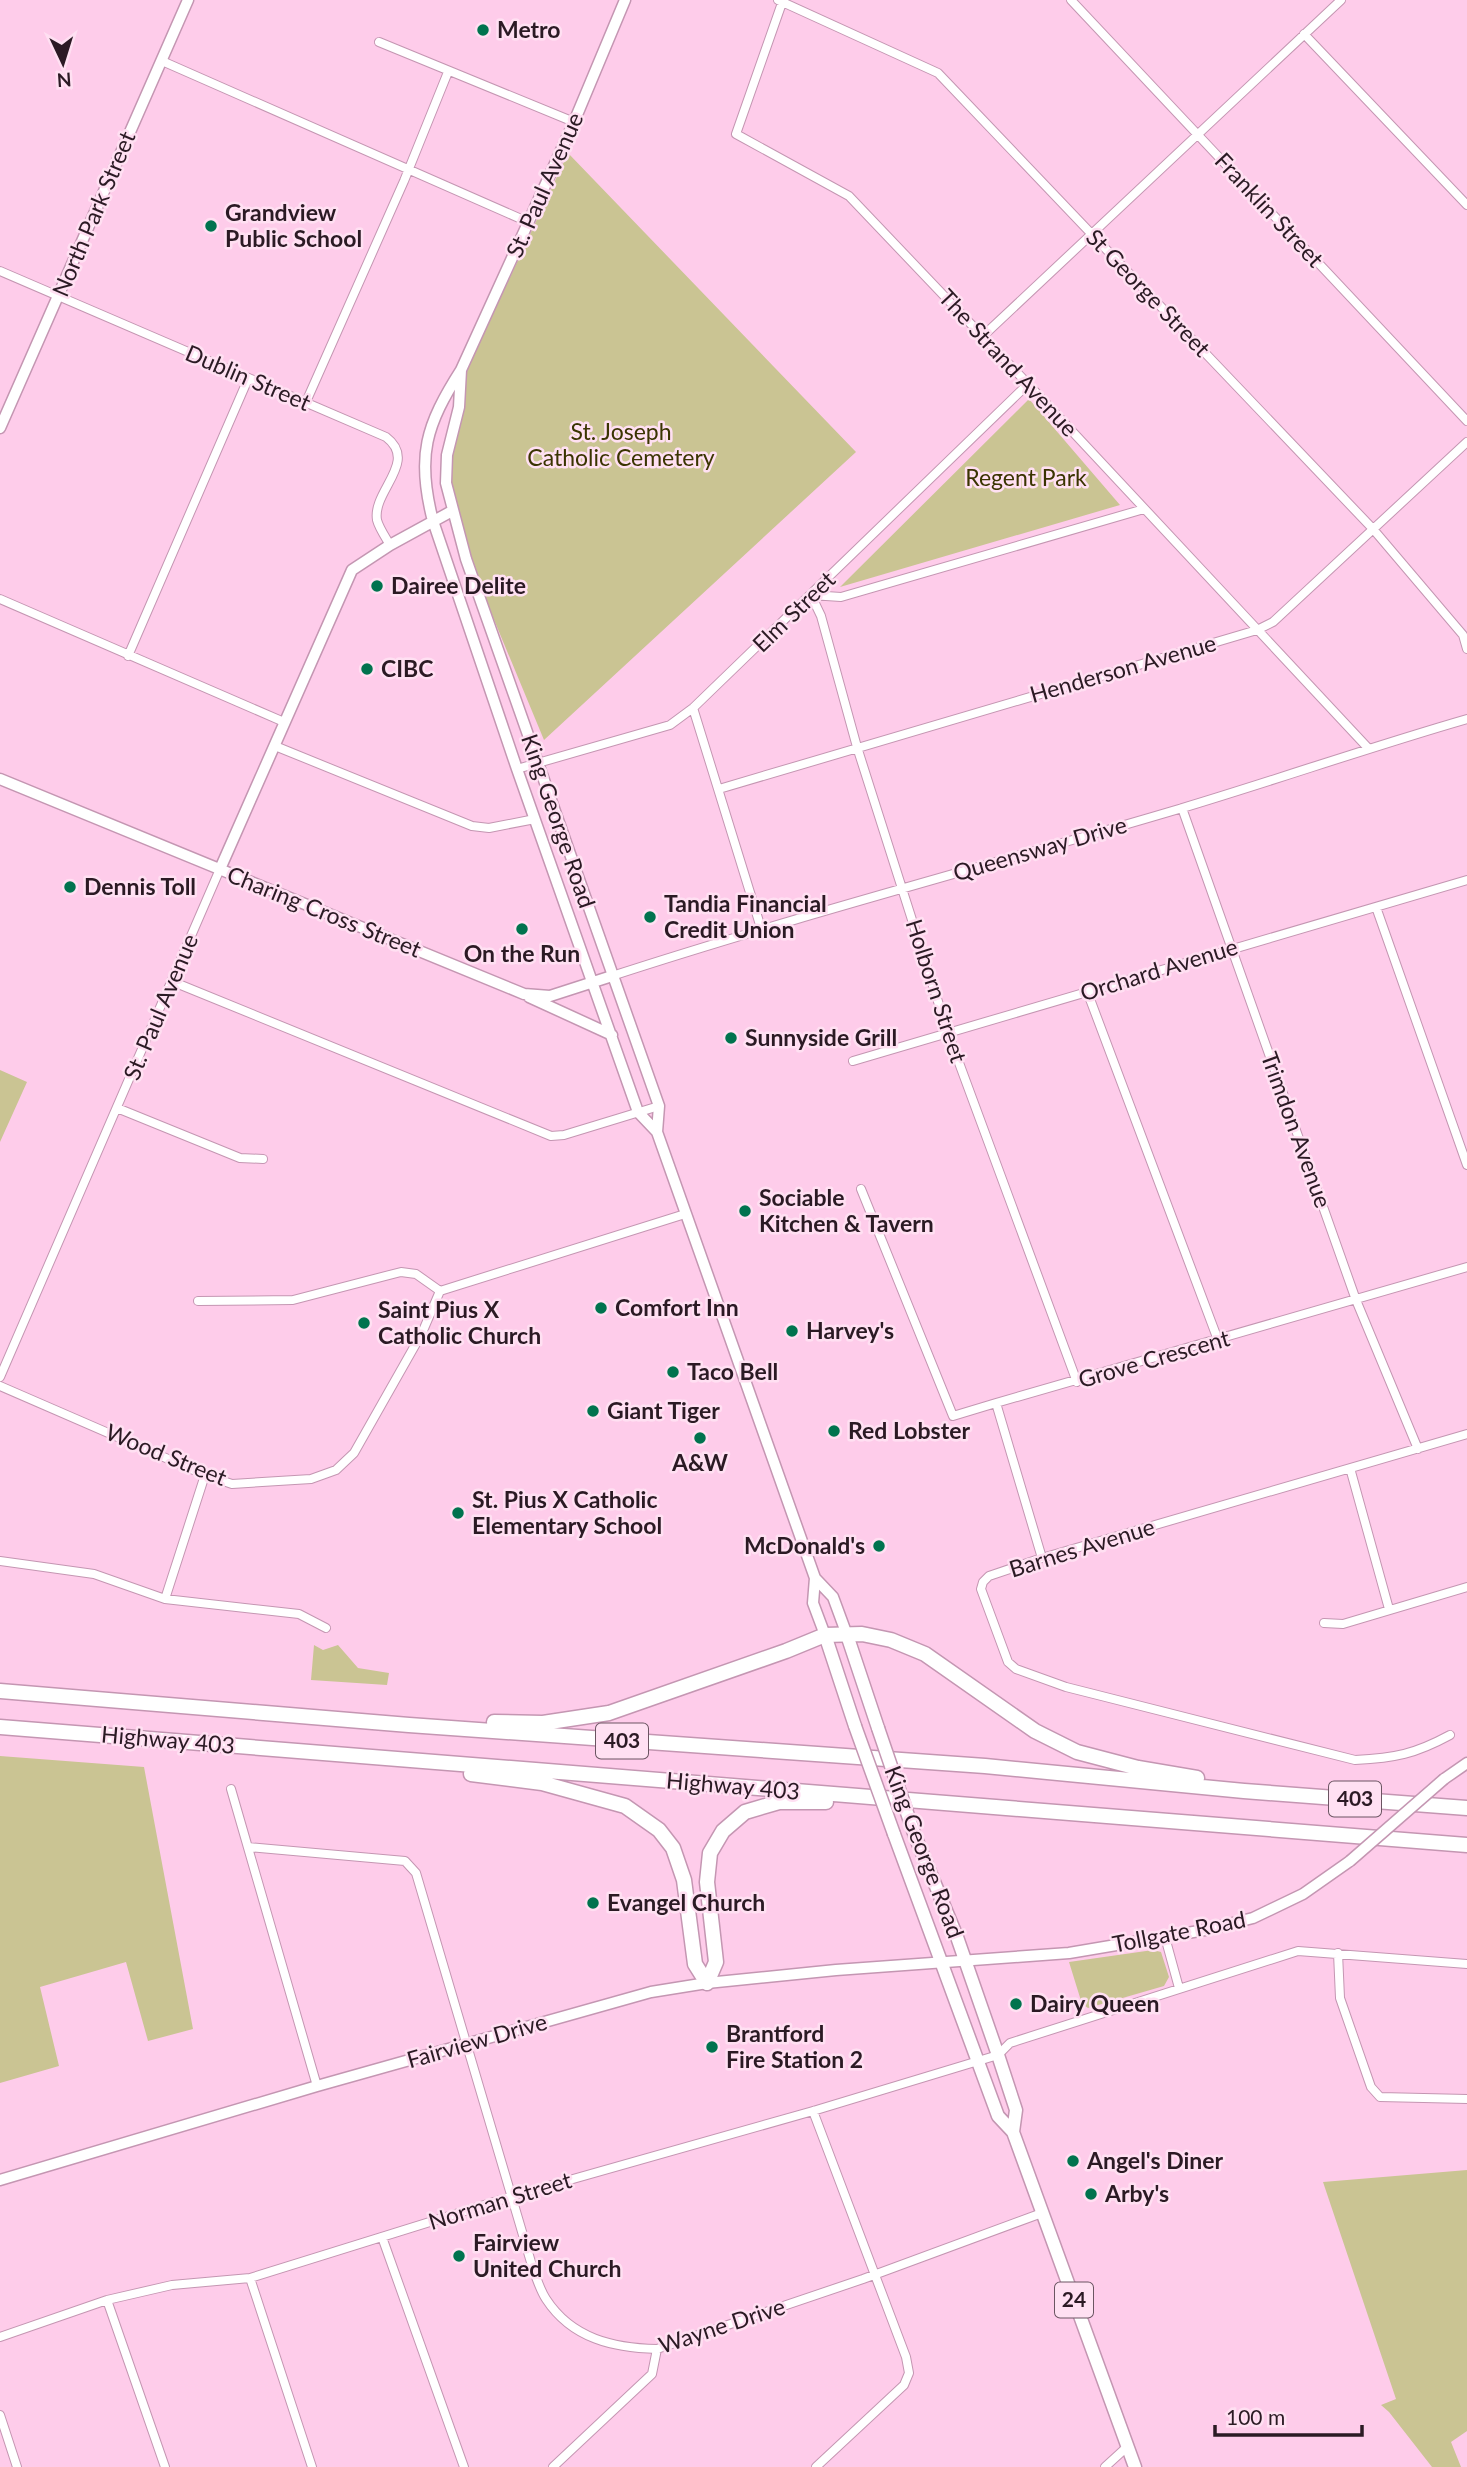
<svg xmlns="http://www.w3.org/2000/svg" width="1467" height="2467" viewBox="0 0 1467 2467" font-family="Lato,sans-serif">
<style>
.green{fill:#cac493}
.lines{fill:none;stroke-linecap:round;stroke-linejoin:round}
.street-casing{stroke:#c496b2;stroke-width:10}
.secondary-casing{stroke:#c496b2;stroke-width:13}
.primary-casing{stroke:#c496b2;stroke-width:15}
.highway-casing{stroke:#c496b2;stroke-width:17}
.street{stroke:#fff;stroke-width:8}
.secondary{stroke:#fff;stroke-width:10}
.primary{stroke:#fff;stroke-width:12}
.highway{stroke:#fff;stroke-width:14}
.secondary-bridge-casing{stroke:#c496b2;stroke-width:13;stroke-linecap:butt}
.primary-bridge-casing{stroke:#c496b2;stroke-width:15;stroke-linecap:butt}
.secondary-bridge{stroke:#fff;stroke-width:10}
.primary-bridge{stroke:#fff;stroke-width:12}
.poi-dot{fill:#00734e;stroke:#ffe0f2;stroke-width:2.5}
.labels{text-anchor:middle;stroke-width:5;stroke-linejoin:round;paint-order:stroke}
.shield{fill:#ffe0f2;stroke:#6b5562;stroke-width:2}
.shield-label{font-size:21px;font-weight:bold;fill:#2b1a24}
.poi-label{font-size:23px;font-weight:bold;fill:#2b1a24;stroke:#ffe0f2;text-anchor:start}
.street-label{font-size:23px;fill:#2b1a24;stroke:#ffe0f2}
.park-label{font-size:23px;fill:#3a3401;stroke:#ffe0f2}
</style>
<rect width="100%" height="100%" fill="#feccea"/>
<path class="green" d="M 568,153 L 856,452 L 544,740 L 463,545 L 448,461 L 468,367 Z
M 1029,399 L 1120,505 L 840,587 Z
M 0,1070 L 27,1082 L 0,1142 Z
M 314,1645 L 323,1650 L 338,1645 L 358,1668 L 389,1673 L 387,1685 L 311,1680 Z
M 0,1756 L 144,1767 L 193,2029 L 148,2041 L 126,1962 L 40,1987 L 59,2066 L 0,2083 Z
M 1153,1950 L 1161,1952 L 1169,1977 L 1164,1986 L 1088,2008 L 1082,2004 L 1069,1962 Z
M 1467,2170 L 1467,2431 L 1451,2442 L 1461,2467 L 1432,2467 L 1389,2412 L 1381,2405 L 1396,2399 L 1323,2182 Z"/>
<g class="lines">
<defs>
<path id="street" d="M 778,0 L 938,73 L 1373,529 L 1463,635 L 1467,649
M 783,0 L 736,134 L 849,196 L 1028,384 L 1368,748
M 1071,0 L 1467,421
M 1304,34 L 1467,205
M 379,42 L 574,122
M 162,61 L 528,222
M 0,271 L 386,437 C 419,462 372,491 377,520 C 379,528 386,538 390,545
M 983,336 L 1341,0
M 306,402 L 404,181 L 448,72
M 0,599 L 284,722
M 128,656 L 248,379
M 693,708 L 761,928
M 275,746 L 472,826 L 489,828 L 535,819
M 517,769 L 670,725 L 693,708 L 1028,384
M 719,789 L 1257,630 L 1273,622 L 1467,442
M 1182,808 L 1356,1300 L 1418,1449
M 1376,907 L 1467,1165
M 612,976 C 800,915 990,865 1179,809 C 1276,780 1370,747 1467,719
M 171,981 L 551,1136 L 564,1135 L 659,1106
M 1087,991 L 1218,1340
M 853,1061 L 1467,880
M 117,1108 L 240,1158 L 263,1159
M 861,1189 L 953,1416 L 996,1403
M 198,1301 L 293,1300 L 401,1272 L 416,1274 L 440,1291
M 0,1377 L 220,869
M 1077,1382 L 948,1033 L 857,747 L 821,616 L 811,595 L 841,597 L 1144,509
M 0,1386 L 205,1475 L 232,1484 L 311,1479 L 336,1470 L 354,1453 L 422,1333 L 440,1291 L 685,1214
M 1350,1468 L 1389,1609
M 1042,1558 L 996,1403 L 1467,1267
M 0,1561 L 94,1574 L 165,1599 L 299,1614 L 326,1628
M 165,1599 L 205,1475
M 1324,1623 L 1343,1624 L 1467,1587
M 1450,1735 C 1415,1754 1395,1758 1355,1760 L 1066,1687 L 1016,1669 L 1008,1662 L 981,1589 L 983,1582 L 989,1576 L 1042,1558 L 1467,1434
M 231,1789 L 317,2086
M 248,1847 L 405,1861 L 416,1873 L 533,2269 C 537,2279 540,2290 546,2299 C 572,2339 614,2348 657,2349 L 863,2279 L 1042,2213
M 1165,1937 L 1179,1988
M 1338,1953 L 1340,1998 L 1371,2087 L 1380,2097 L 1467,2099
M 813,2111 L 906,2357 L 909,2373 L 904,2385 L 816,2467
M 382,2237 L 464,2467
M 250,2278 L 312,2467
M 107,2300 L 165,2467
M 0,2337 L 107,2300 L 172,2285 L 250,2278 L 513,2196 L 813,2111 L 998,2055 L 1010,2043 L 1298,1951 L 1467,1964
M 0,2415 L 17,2467
M 553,2467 L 652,2374 L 657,2349
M 1105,2467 L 1128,2446"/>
<path id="secondary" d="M 625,0 L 574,122 L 461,370 C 426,425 416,456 433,521 L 517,769 L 638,1112 L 657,1132
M 461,370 L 459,407 L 447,455 L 446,483 L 466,559 L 659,1106 L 657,1132 L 815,1578 L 813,1603 L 825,1635
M 0,428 L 188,0
M 0,779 L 524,994 L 550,996 L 612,976
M 220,869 L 352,570 L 390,545 L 452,511
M 529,997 L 612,1035
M 815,1578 L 833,1597 L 847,1635
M 1444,1779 L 1467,1763
M 0,2180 L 317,2086 L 651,1992 L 707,1983 L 836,1970 L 1069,1953 L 1205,1930 L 1253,1918 L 1303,1894 L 1350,1861"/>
<path id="primary" d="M 825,1635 L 855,1726
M 847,1635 L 878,1728
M 894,1834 L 998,2116 L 1013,2132 L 1135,2467
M 915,1836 L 957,1937 L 998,2055 L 1016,2110 L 1013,2132"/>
<path id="highway" d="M 0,1691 L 409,1725 L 985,1766 L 1244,1791 L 1467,1808
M 494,1722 L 543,1723 L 609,1713 L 786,1651 L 825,1635 L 862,1634 L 891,1640 L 925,1654 L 1035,1731 L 1077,1752 L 1138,1768 L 1197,1778
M 0,1727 L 1467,1845
M 471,1774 L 542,1783 L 625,1806 L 659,1830 L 673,1848 L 684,1880 L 695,1964 L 707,1983
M 707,1983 L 716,1962 L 707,1882 L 710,1853 L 723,1831 L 745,1812 L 779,1802 L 826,1802"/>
</defs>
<use href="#street" class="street-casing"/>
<use href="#secondary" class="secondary-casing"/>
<use href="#primary" class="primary-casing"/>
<use href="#highway" class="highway-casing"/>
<use href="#street" class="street"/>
<use href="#secondary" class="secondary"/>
<use href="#primary" class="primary"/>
<use href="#highway" class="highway"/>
<defs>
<path id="secondary-bridge" d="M 1350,1861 L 1444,1779"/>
<path id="primary-bridge" d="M 855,1726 L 894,1834
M 878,1728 L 915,1836"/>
</defs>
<use href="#secondary-bridge" class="secondary-bridge-casing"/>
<use href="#primary-bridge" class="primary-bridge-casing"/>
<use href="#secondary-bridge" class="secondary-bridge"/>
<use href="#primary-bridge" class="primary-bridge"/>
</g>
<g class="poi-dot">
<circle cx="483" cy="30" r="7"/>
<circle cx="211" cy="226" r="7"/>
<circle cx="377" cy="586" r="7"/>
<circle cx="367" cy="669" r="7"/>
<circle cx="70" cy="887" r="7"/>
<circle cx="650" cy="917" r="7"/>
<circle cx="522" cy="929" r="7"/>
<circle cx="731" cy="1038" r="7"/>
<circle cx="745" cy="1211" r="7"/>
<circle cx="601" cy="1308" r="7"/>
<circle cx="364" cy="1323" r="7"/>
<circle cx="792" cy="1331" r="7"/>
<circle cx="673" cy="1372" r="7"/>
<circle cx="593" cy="1411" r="7"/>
<circle cx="834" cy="1431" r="7"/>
<circle cx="700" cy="1438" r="7"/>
<circle cx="458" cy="1513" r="7"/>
<circle cx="879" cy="1546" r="7"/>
<circle cx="593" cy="1903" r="7"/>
<circle cx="1016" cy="2004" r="7"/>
<circle cx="712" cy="2047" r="7"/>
<circle cx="1073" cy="2161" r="7"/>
<circle cx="1091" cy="2194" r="7"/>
<circle cx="459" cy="2256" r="7"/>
</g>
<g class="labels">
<g class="shield">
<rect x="596" y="1723.5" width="52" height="35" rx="5"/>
<rect x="1329" y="1781.5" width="52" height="35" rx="5"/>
<rect x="1055" y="2282.5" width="38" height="35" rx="5"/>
</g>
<g class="shield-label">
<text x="622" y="1748">403</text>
<text x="1355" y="1806">403</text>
<text x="1074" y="2307">24</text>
</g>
<g class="poi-label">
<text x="497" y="38">Metro</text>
<text x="225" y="221">Grandview<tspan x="225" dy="26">Public School</tspan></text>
<text x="391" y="594">Dairee Delite</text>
<text x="381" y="677">CIBC</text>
<text x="84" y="895">Dennis Toll</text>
<text x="664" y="912">Tandia Financial<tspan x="664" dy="26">Credit Union</tspan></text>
<text x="522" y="962" text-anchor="middle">On the Run</text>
<text x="745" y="1046">Sunnyside Grill</text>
<text x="759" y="1206">Sociable<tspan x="759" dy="26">Kitchen &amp; Tavern</tspan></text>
<text x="615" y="1316">Comfort Inn</text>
<text x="378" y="1318">Saint Pius X<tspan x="378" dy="26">Catholic Church</tspan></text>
<text x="806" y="1339">Harvey's</text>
<text x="687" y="1380">Taco Bell</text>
<text x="607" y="1419">Giant Tiger</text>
<text x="848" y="1439">Red Lobster</text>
<text x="700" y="1471" text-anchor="middle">A&amp;W</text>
<text x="472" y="1508">St. Pius X Catholic<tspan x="472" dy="26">Elementary School</tspan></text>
<text x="865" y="1554" text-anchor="end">McDonald's</text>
<text x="607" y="1911">Evangel Church</text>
<text x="1030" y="2012">Dairy Queen</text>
<text x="726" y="2042">Brantford<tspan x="726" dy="26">Fire Station 2</tspan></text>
<text x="1087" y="2169">Angel's Diner</text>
<text x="1105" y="2202">Arby's</text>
<text x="473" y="2251">Fairview<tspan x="473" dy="26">United Church</tspan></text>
</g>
<g class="street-label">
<text transform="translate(545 185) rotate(-66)" y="8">St. Paul Avenue</text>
<text transform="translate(1269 210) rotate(47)" y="8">Franklin Street</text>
<text transform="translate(94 214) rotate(-67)" y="8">North Park Street</text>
<text transform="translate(1148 293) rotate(46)" y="8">St George Street</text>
<text transform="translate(1008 363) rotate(47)" y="8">The Strand Avenue</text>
<text transform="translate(248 378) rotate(23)" y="8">Dublin Street</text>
<text transform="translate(794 612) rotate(-44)" y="8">Elm Street</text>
<text transform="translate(1123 669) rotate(-16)" y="8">Henderson Avenue</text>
<text transform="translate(558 821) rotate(71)" y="8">King George Road</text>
<text transform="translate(1040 849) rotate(-16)" y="8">Queensway Drive</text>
<text transform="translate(324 912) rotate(22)" y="8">Charing Cross Street</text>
<text transform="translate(1159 970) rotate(-17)" y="8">Orchard Avenue</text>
<text transform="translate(936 991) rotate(72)" y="8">Holborn Street</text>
<text transform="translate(161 1007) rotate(-67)" y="8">St. Paul Avenue</text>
<text transform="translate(1296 1130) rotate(70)" y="8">Trimdon Avenue</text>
<text transform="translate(1154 1359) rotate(-16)" y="8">Grove Crescent</text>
<text transform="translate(166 1455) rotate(22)" y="8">Wood Street</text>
<text transform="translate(1082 1548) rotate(-17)" y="8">Barnes Avenue</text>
<text transform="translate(168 1740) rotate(5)" y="8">Highway 403</text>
<text transform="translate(733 1786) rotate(5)" y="8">Highway 403</text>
<text transform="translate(924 1852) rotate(69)" y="8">King George Road</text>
<text transform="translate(1179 1932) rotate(-11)" y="8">Tollgate Road</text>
<text transform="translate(477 2041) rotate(-16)" y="8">Fairview Drive</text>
<text transform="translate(500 2201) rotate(-17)" y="8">Norman Street</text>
<text transform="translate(722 2326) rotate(-18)" y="8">Wayne Drive</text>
</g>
<g class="park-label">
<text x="621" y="440">St. Joseph<tspan x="621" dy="26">Catholic Cemetery</tspan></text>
<text x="1026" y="486">Regent Park</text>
</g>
</g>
<g transform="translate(63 63) rotate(176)" stroke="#ffe0f2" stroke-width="5" paint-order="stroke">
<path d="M0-5L12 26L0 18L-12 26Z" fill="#2b1a24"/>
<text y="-10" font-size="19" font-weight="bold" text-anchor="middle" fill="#2b1a24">N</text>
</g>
<path d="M1215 2425v10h147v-10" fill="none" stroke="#2b1a24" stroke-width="3.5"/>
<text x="1226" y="2425" font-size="21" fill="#2b1a24" stroke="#ffe0f2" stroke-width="5" paint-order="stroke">100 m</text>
</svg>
